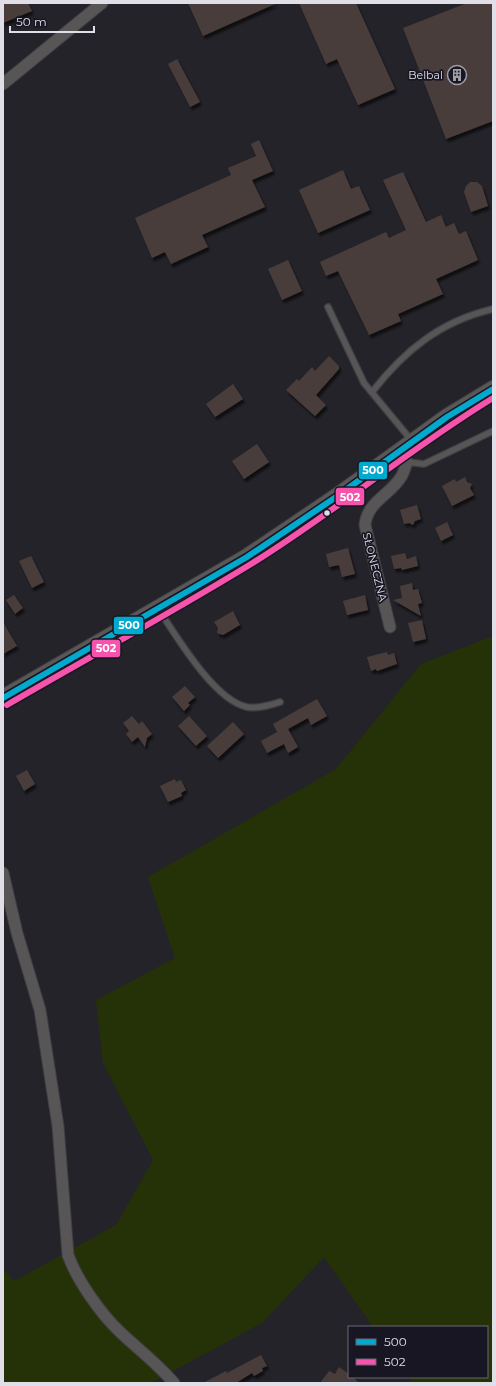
<svg xmlns="http://www.w3.org/2000/svg" width="496" height="1386" viewBox="0 0 496 1386" font-family="Montserrat,sans-serif">
<style>
.green{fill:#253207}
.building{fill:#493d3a;filter:url(#shadow)}
.lines{fill:none;stroke-linecap:round;stroke-linejoin:round}
.lane-casing{stroke:#3f3e44;stroke-width:8}
.street-casing{stroke:#3f3e44;stroke-width:13}
.secondary-casing{stroke:#3f3e44;stroke-width:18}
.lane{stroke:#575556;stroke-width:5.5}
.street{stroke:#575556;stroke-width:11}
.secondary{stroke:#5a5857;stroke-width:16}
.bus-1-casing{stroke:#181623;stroke-width:9}
.bus-2-casing{stroke:#181623;stroke-width:9}
.bus-1{stroke:#00a9ce;stroke-width:6}
.bus-2{stroke:#f653ac;stroke-width:6}
.bus-dot{fill:#e0dfe8;stroke:#181623;stroke-width:1.5}
.labels{text-anchor:middle;stroke-width:3.5;stroke-linejoin:round;paint-order:stroke}
.poi-label{font-size:11px;fill:#e0dfe8;stroke:#181623;text-anchor:end}
.street-label{font-size:11px;fill:#e0dfe8;stroke:#181623}
.line-badge{stroke:#181623;stroke-width:1.5}
.badge-label{font-size:11px;text-anchor:middle;font-weight:bold;fill:#fff}
</style>
<defs>
<filter id="shadow"><feDropShadow dx="2" dy="3.5" stdDeviation="1" flood-color="#0009"/></filter>
</defs>
<rect width="100%" height="100%" fill="#24232a"/>
<path class="green" d="M 493,636 L 493,1383 L 412,1383 L 408,1377 L 487,1377 L 487,1327 L 373,1327 L 324,1257 L 262,1323 L 151,1383 L 3,1383 L 3,1269 L 14,1281 L 116,1225 L 153,1160 L 103,1063 L 96,1000 L 175,958 L 148,877 L 336,769 L 421,664 Z"/>
<path class="building" d="M 3,3 L 28,3 L 32,11 L 3,23 Z
M 188,3 L 277,3 L 203,36 Z
M 299,3 L 356,3 L 395,89 L 358,105 L 337,59 L 326,64 Z
M 467,3 L 493,3 L 493,121 L 446,139 L 403,28 Z
M 177,59 L 200,102 L 190,107 L 168,64 Z
M 259,140 L 273,171 L 252,180 L 265,207 L 202,235 L 208,247 L 171,264 L 165,252 L 152,258 L 135,218 L 231,175 L 228,168 L 256,156 L 251,144 Z
M 343,170 L 351,189 L 359,186 L 370,210 L 318,233 L 299,190 Z
M 403,172 L 426,222 L 441,215 L 446,227 L 454,223 L 459,234 L 466,231 L 478,260 L 436,279 L 443,294 L 398,314 L 401,321 L 369,335 L 338,271 L 326,276 L 320,262 L 386,232 L 389,238 L 406,230 L 383,180 Z
M 470,182 L 477,182 L 482,186 L 488,206 L 471,212 L 464,192 L 466,186 Z
M 288,260 L 302,291 L 282,300 L 268,269 Z
M 329,356 L 339,366 L 339,369 L 316,395 L 326,405 L 315,416 L 286,390 L 297,379 L 299,381 L 312,367 L 315,371 Z
M 233,384 L 243,399 L 215,417 L 206,404 Z
M 257,444 L 269,462 L 244,479 L 232,461 Z
M 465,477 L 467,482 L 472,484 L 470,488 L 474,495 L 452,506 L 442,486 L 455,479 L 456,482 Z
M 417,505 L 421,519 L 415,521 L 413,525 L 409,523 L 404,524 L 400,510 Z
M 447,522 L 453,535 L 441,541 L 435,528 Z
M 348,548 L 355,574 L 342,577 L 339,565 L 329,567 L 326,554 Z
M 405,553 L 407,559 L 416,556 L 418,566 L 402,570 L 401,568 L 394,569 L 391,556 Z
M 31,556 L 44,582 L 32,588 L 19,561 Z
M 412,583 L 413,590 L 418,589 L 422,603 L 418,604 L 421,616 L 393,600 L 402,598 L 400,586 Z
M 14,595 L 23,608 L 15,614 L 6,600 Z
M 365,595 L 368,610 L 347,615 L 343,601 Z
M 233,611 L 240,625 L 223,635 L 217,633 L 218,628 L 214,622 Z
M 422,620 L 426,639 L 413,642 L 408,623 Z
M 3,622 L 17,646 L 3,654 Z
M 387,652 L 388,655 L 394,653 L 397,664 L 377,671 L 376,669 L 371,671 L 367,657 Z
M 185,686 L 195,697 L 188,703 L 190,705 L 184,711 L 172,697 Z
M 317,699 L 327,716 L 311,725 L 308,718 L 288,729 L 298,747 L 288,753 L 284,744 L 267,753 L 261,741 L 277,732 L 273,724 Z
M 132,716 L 139,724 L 142,721 L 152,734 L 147,738 L 145,747 L 138,737 L 132,742 L 126,734 L 129,731 L 123,723 Z
M 189,716 L 207,736 L 196,746 L 178,726 Z
M 233,722 L 244,734 L 218,758 L 207,746 Z
M 27,770 L 35,784 L 24,791 L 16,776 Z
M 175,779 L 176,782 L 181,780 L 186,790 L 181,793 L 182,796 L 168,802 L 160,786 Z
M 261,1355 L 267,1366 L 262,1368 L 263,1371 L 254,1376 L 252,1373 L 236,1383 L 203,1383 L 226,1371 L 227,1373 Z
M 339,1367 L 349,1374 L 349,1377 L 353,1377 L 359,1383 L 320,1383 L 329,1371 L 335,1374 Z"/>
<g class="lines">
<defs>
<path id="lane" d="M 328,307 L 364,383 L 412,441
M 372,392 C 405,350 441,321 493,309
M 407,462 L 424,464 L 493,431
M 159,610 C 177,637 214,700 247,707 C 258,709 270,705 280,702"/>
<path id="street" d="M 3,84 L 102,3
M 390,627 L 365,525 C 367,502 390,495 401,477 C 404,473 405,467 407,462 L 399,451
M 3,873 L 17,933 L 40,1010 L 58,1126 L 68,1255 C 77,1280 100,1313 120,1332 C 138,1349 158,1364 174,1383"/>
<path id="secondary" d="M 3,698 L 247,557 L 336,497 L 447,417 L 493,389"/>
</defs>
<use href="#lane" class="lane-casing"/>
<use href="#street" class="street-casing"/>
<use href="#secondary" class="secondary-casing"/>
<use href="#lane" class="lane"/>
<use href="#street" class="street"/>
<use href="#secondary" class="secondary"/>
<defs>
<path id="bus-1" d="M 3,698 L 247,557 L 336,497 L 447,417 L 493,389"/>
<path id="bus-2" d="M 7,705 C 88,658 171,613 251,564 C 334,513 409,449 493,398"/>
</defs>
<use href="#bus-1" class="bus-1-casing"/>
<use href="#bus-2" class="bus-2-casing"/>
<use href="#bus-1" class="bus-1"/>
<use href="#bus-2" class="bus-2"/>
</g>
<defs>
<symbol id="building-ring" viewBox="-11 -11 22 22"><circle r="9.5" fill="#181623" stroke="#9e9da6" stroke-width="1.5"/><path d="M-4-6H4V6H1V3H-1V6H-4ZM-2.5-4.3h1.7v1.8h-1.7ZM.8-4.3h1.7v1.8H.8ZM-2.5-1h1.7V.8h-1.7ZM.8-1h1.7V.8H.8Z" fill="#9e9da6"/></symbol>
</defs>
<g fill-rule="evenodd">
<use href="#building-ring" x="446" y="64" width="22" height="22"/>
</g>
<circle class="bus-dot" cx="327" cy="513" r="3.5"/>
<g class="labels">
<g class="poi-label">
<text x="443" y="79">Belbal</text>
</g>
<g class="street-label">
<text transform="translate(375 567) rotate(76)" y="4">SŁONECZNA</text>
</g>
</g>
<g class="line-badge">
<rect x="358" y="461" width="30" height="19" rx="4" fill="#00a9ce"/>
<rect x="335" y="487" width="30" height="19" rx="4" fill="#f653ac"/>
<rect x="113" y="616" width="31" height="19" rx="4" fill="#00a9ce"/>
<rect x="91" y="639" width="30" height="19" rx="4" fill="#f653ac"/>
</g>
<g class="badge-label">
<text x="373" y="474">500</text>
<text x="350" y="501">502</text>
<text x="129" y="629">500</text>
<text x="106" y="652">502</text>
</g>
<rect width="496" height="1386" fill="none" stroke="#e0dfe8" stroke-width="8"/>
<rect x="348" y="1326" width="140" height="52" fill="#181623" stroke="#686672"/>
<rect x="356" y="1339" width="20" height="6" fill="#00a9ce" stroke="#686672"/>
<text x="384" y="1346" font-size="12" fill="#e0dfe8">500</text>
<rect x="356" y="1359" width="20" height="6" fill="#f653ac" stroke="#686672"/>
<text x="384" y="1366" font-size="12" fill="#e0dfe8">502</text>
<path d="M10 26v6h84v-6" fill="none" stroke="#e0dfe8" stroke-width="2"/>
<text x="16" y="26" font-size="12" fill="#e0dfe8" stroke="#181623" stroke-width="3" paint-order="stroke">50 m</text>
</svg>
